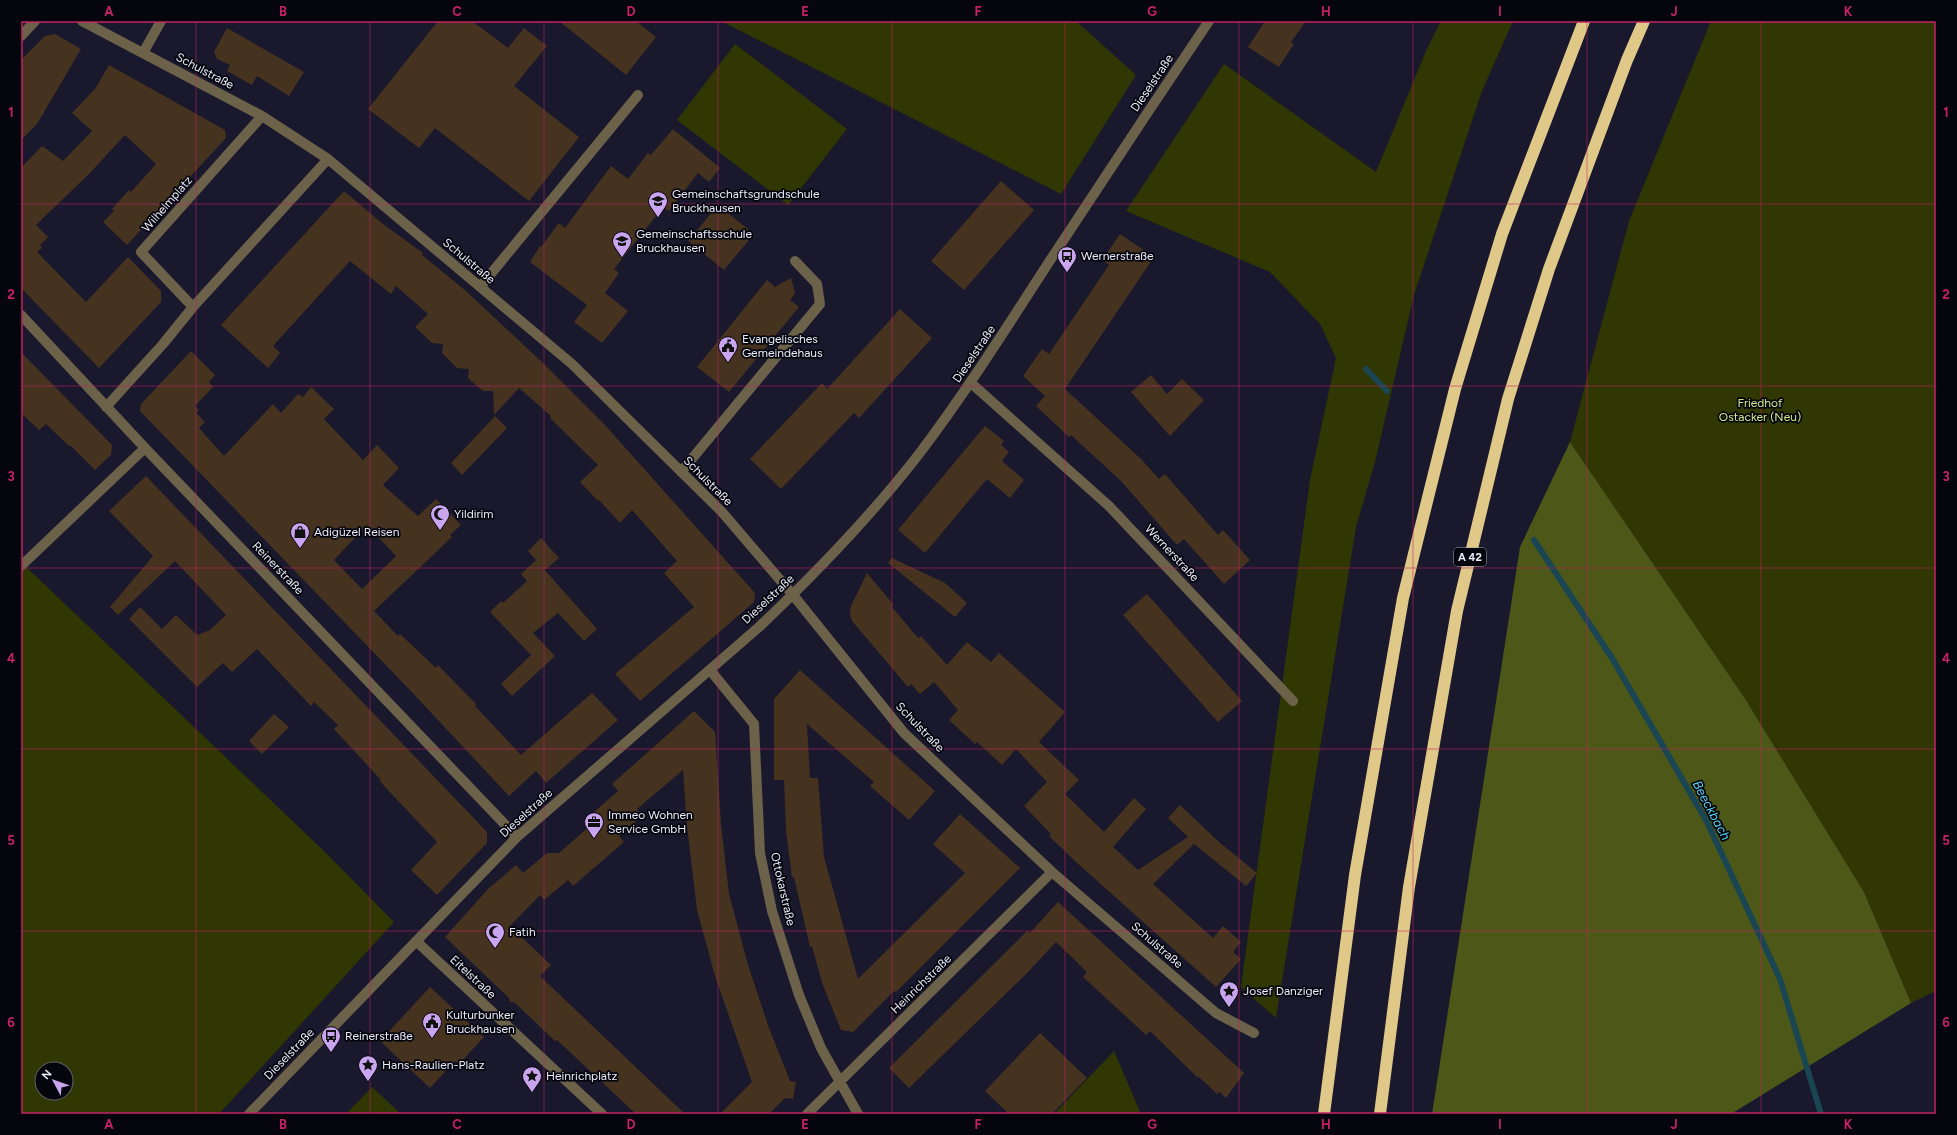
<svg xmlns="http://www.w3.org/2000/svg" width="1957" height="1135" viewBox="0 0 1957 1135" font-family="Figtree,sans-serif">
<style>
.green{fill:#303702;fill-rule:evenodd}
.forest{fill:#4d5717}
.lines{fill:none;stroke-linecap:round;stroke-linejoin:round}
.stream{stroke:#194652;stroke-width:6}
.building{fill:#45331f;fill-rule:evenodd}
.minor{stroke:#6b6249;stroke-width:10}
.highway{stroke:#e0c888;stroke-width:12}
.grid{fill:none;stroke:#c42363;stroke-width:1;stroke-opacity:0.55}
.labels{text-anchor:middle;stroke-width:3.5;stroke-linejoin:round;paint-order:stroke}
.shield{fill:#05050d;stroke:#a6a6b3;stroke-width:1}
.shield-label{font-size:11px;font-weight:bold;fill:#ebebfa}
.street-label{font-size:12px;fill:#ebebfa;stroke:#05050d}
.poi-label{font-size:12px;fill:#ebebfa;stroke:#05050d;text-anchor:start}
.park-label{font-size:12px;fill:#d6e88c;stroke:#05050d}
.water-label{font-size:13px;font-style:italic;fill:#58d4f3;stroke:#05050d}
.neatline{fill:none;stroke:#c42363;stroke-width:1.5}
.grid-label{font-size:13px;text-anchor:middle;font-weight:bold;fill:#c42363}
</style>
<rect width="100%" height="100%" fill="#1a182d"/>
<path class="green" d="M 721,21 L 1076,21 L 1136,75 L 1061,194 Z
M 1441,21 L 1513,21 L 1482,91 L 1414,295 L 1375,462 L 1356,527 L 1276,1018 L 1241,987 L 1310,480 L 1336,358 L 1320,324 L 1270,272 L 1126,211 L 1224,64 L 1376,172 L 1426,51 Z
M 1711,21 L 1936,21 L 1936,991 L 1911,1003 L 1864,892 L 1744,697 L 1570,442 L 1629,221 Z
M 735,44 L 847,129 L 788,205 L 677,120 Z
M 21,562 L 325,852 L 394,922 L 219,1114 L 21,1114 ZM 42,1069 L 66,1069 L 66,1093 L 42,1093 Z
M 1114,1051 L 1141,1114 L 1054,1114 Z
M 372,1087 L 401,1114 L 346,1114 Z"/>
<path class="forest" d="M 1570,442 L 1744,697 L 1864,892 L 1911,1003 L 1731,1114 L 1432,1114 L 1520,547 Z"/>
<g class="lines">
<path class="stream" d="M 1366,369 L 1387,391
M 1534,540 L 1612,658 L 1707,822 L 1780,979 L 1821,1114"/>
</g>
<path class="building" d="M 438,21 L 472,21 L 508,48 L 524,28 L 547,46 L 514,86 L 579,137 L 529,201 L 435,128 L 419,148 L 368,109 Z
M 559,21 L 636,21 L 656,37 L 626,75 Z
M 1265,21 L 1306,21 L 1291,42 L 1294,44 L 1279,67 L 1248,47 Z
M 227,28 L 304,72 L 289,96 L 257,76 L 252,85 L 227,71 L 230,65 L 217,59 L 214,52 Z
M 55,34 L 81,49 L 37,124 L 21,140 L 21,60 L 45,36 Z
M 109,65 L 225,130 L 226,138 L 127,245 L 103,222 L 114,211 L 112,209 L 129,190 L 131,192 L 156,164 L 125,135 L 89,174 L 36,225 L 48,237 L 40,245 L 42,248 L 37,252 L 86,302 L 128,257 L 161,291 L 161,302 L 99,368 L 21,288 L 21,168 L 42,146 L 63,161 L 92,131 L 72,113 L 95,89 Z
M 673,129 L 720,168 L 709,182 L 698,173 L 669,211 L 663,207 L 614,269 L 619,273 L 605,293 L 628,311 L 602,343 L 574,322 L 587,305 L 530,262 L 540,246 L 541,247 L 559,223 L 565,228 L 611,166 L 628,179 L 648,153 L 651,155 Z
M 1001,181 L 1034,210 L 964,290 L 931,261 Z
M 344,191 L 383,224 L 423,253 L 422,255 L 466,291 L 544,364 L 604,424 L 755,593 L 754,602 L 640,701 L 615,674 L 694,607 L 664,573 L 677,561 L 632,510 L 620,523 L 599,500 L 598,501 L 580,482 L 598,465 L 550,418 L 551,416 L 519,388 L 494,415 L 493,391 L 483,391 L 468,378 L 469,369 L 457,368 L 442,353 L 443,344 L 432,343 L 415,327 L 428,314 L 396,286 L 391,294 L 350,261 L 273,346 L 280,353 L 268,368 L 221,325 Z
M 718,205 L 754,234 L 724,270 L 688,241 Z
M 1120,234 L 1154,257 L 1065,389 L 1141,459 L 1159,479 L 1165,474 L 1218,535 L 1223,530 L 1250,560 L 1224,584 L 1184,539 L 1177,545 L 1121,481 L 1071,435 L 1069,437 L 1036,406 L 1045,396 L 1023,376 L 1042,349 L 1049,354 L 1109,265 L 1102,260 Z
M 791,278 L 795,293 L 790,300 L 799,307 L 729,392 L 697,367 L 767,280 L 775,287 Z
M 900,309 L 932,338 L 859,418 L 854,413 L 781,489 L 750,459 L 822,383 L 827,389 Z
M 191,351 L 215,375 L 209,382 L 213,387 L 195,406 L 199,410 L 196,413 L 205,422 L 199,428 L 224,456 L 273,404 L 281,413 L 298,394 L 303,397 L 311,387 L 334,409 L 324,419 L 363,460 L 377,445 L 399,468 L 383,485 L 418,516 L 436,499 L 461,525 L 450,535 L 452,537 L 374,611 L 398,636 L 400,634 L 436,668 L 438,665 L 476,704 L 475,706 L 521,755 L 592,693 L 618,720 L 546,783 L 536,771 L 509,796 L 408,688 L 140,411 L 141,404 ZM 367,525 L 396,556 L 362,589 L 334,560 Z
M 21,352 L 112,445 L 111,455 L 95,470 L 71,446 L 69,446 L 46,424 L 39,430 L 21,413 Z
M 1151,375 L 1167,394 L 1182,379 L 1204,400 L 1170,436 L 1131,392 Z
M 495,416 L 507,428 L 462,475 L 451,463 Z
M 985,426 L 1004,441 L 1001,445 L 1009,452 L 1002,461 L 1024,480 L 1010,498 L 987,479 L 925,553 L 898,530 Z
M 146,476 L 487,832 L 487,843 L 437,895 L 411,870 L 437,842 L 385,787 L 380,781 L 381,780 L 334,729 L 338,725 L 314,702 L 311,706 L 257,649 L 232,672 L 223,663 L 197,687 L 129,619 L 140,607 L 162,629 L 176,615 L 197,635 L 210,630 L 226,615 L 175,561 L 118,615 L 110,607 L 153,556 L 109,511 Z
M 541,538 L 559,558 L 545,570 L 528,551 Z
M 892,558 L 945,583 L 967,603 L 955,617 L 888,563 Z
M 536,560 L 597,629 L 584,641 L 558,613 L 533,633 L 555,656 L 512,696 L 501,684 L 531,655 L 490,612 L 501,601 L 503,603 L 527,581 L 521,574 Z
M 867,573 L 893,604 L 892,607 L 918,638 L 921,636 L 947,665 L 967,642 L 991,662 L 999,653 L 1065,712 L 1039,742 L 1079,780 L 1065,794 L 1104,832 L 1134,798 L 1146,809 L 1113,847 L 1138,870 L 1188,837 L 1168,818 L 1180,805 L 1219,842 L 1257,873 L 1246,886 L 1194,844 L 1153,884 L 1213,938 L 1223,926 L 1241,942 L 1233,952 L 1241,959 L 1216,987 L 1076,862 L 1049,836 L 1051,834 L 1024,806 L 1047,782 L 1016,749 L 1002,765 L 977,742 L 975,744 L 949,720 L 958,710 L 934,682 L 920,694 L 911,684 L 908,687 L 852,621 L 850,614 L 851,606 Z
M 1147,594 L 1242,701 L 1218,722 L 1123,615 Z
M 800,670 L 935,791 L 909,820 L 870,786 L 874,782 L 807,724 L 810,778 L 818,778 L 824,857 L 858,979 L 965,873 L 933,844 L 960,814 L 1020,868 L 896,992 L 894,991 L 853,1032 L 841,1030 L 822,983 L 812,946 L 810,947 L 794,877 L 792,877 L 786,831 L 784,780 L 774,780 L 774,699 Z
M 694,711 L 715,732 L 721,824 L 729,894 L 748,965 L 769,1028 L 790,1081 L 796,1082 L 793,1099 L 785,1098 L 769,1114 L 720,1114 L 752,1082 L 715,976 L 697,910 L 687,826 L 683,770 L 637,809 L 642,816 L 619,836 L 624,842 L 573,886 L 568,880 L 544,900 L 540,895 L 510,926 L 551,965 L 540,976 L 685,1114 L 636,1114 L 557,1040 L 555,1041 L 514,1002 L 510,1002 L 509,998 L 445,937 L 488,889 L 516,865 L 523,873 L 547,853 L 559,853 L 599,818 L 594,812 L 618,791 L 612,784 Z
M 274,714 L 289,727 L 262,754 L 249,741 Z
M 1058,902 L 1244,1073 L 1226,1098 L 1220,1092 L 1217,1094 L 1199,1077 L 1198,1078 L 1150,1031 L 1146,1035 L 1083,977 L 1087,972 L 1056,942 L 1026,974 L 909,1088 L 889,1068 L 1027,931 L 1030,933 Z
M 430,987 L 484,1037 L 459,1064 L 455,1061 L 430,1088 L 380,1041 Z
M 1040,1033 L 1087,1078 L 1052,1114 L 1009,1114 L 985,1091 Z"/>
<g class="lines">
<path class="minor" d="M 82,21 L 262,116 L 328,159 L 572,364 L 722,512 L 793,595 L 904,733 L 1052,872 L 1216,1013 L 1254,1033
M 21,36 L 35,21
M 143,53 L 161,21
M 480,287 L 638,95
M 193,307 L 141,252 L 262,116
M 21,315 L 145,448 L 517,837
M 971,383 L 1109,506 L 1293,701
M 106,407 L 163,344 L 193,307 L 328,159
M 681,472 L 820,304 L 817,284 L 795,261
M 21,566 L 145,448
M 710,670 L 754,724 L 760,853 L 772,911 L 799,995 L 821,1048 L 858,1114
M 416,941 L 602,1114
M 249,1114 L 517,837 L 759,627 C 816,573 871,516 919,454 C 966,392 1007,327 1049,262 C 1102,181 1155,101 1209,21
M 807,1114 L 1052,872"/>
<path class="highway" d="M 1324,1114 L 1355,875 L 1403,598 L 1455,389 L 1502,234 L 1584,21
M 1380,1114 L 1409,887 L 1457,611 L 1508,399 L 1549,269 L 1627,60 L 1644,21"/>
</g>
<path class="grid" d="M 196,21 L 196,1114M 370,21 L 370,1114M 544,21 L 544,1114M 718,21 L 718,1114M 892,21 L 892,1114M 1065,21 L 1065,1114M 1239,21 L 1239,1114M 1413,21 L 1413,1114M 1587,21 L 1587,1114M 1761,21 L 1761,1114M 21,204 L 1936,204M 21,386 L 1936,386M 21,568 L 1936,568M 21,749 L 1936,749M 21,931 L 1936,931"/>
<defs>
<symbol id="school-pin" viewBox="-11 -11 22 30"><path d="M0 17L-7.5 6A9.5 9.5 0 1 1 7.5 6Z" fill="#c8a5ee" stroke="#05050d"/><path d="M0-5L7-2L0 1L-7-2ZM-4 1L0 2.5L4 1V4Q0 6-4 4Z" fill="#111"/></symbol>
<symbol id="bus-pin" viewBox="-11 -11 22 30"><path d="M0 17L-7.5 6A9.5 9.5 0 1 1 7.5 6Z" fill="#c8a5ee" stroke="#05050d"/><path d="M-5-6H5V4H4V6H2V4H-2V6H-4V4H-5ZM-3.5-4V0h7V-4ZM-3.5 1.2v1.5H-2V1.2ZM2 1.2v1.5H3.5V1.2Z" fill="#111"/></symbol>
<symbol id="civic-pin" viewBox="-11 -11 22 30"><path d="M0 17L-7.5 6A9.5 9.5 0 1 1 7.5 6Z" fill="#c8a5ee" stroke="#05050d"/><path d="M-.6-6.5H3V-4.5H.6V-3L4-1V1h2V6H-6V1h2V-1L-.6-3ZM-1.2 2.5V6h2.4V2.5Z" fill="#111"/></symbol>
<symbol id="mosque-pin" viewBox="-11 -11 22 30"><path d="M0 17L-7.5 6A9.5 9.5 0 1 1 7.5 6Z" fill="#c8a5ee" stroke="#05050d"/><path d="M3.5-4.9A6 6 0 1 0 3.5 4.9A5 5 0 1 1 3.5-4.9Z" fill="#111"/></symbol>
<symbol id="shop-pin" viewBox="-11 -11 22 30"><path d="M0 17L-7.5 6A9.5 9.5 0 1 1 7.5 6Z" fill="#c8a5ee" stroke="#05050d"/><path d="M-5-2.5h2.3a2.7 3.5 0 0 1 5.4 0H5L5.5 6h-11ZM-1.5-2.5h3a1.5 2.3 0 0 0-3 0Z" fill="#111"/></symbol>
<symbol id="office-pin" viewBox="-11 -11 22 30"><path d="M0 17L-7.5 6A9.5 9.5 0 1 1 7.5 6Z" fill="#c8a5ee" stroke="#05050d"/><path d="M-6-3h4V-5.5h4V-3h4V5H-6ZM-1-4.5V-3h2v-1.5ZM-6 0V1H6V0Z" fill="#111"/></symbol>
<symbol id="sight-pin" viewBox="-11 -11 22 30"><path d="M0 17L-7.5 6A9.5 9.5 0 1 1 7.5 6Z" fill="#c8a5ee" stroke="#05050d"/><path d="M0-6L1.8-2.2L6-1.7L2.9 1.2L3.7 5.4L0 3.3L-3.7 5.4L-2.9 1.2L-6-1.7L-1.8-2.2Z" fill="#111"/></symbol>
</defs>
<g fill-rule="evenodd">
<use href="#school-pin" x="647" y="190" width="22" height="30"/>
<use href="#school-pin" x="611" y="230" width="22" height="30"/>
<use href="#bus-pin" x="1056" y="245" width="22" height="30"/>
<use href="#civic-pin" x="717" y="335" width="22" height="30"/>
<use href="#mosque-pin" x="429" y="503" width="22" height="30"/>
<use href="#shop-pin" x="289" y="521" width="22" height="30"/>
<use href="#office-pin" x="583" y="811" width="22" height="30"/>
<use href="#mosque-pin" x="484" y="921" width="22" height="30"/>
<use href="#sight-pin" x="1218" y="980" width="22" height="30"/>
<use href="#civic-pin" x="421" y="1011" width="22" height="30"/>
<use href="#bus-pin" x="320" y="1025" width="22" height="30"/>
<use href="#sight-pin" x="357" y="1054" width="22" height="30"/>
<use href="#sight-pin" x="521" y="1065" width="22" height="30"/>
</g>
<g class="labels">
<rect class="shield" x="1454" y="548" width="32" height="18" rx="3"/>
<g class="shield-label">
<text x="1470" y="561">A 42</text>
</g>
<g class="street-label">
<text transform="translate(205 71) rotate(28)" y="4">Schulstraße</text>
<text transform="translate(1152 83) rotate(-56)" y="4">Dieselstraße</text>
<text transform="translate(167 204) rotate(-49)" y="4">Wilhelmplatz</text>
<text transform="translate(469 261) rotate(40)" y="4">Schulstraße</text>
<text transform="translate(974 354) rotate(-56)" y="4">Dieselstraße</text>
<text transform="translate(708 481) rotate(45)" y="4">Schulstraße</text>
<text transform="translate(1172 553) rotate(47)" y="4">Wernerstraße</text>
<text transform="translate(278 568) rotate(46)" y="4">Reinerstraße</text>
<text transform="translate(768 599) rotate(-43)" y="4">Dieselstraße</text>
<text transform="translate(920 727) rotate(46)" y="4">Schulstraße</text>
<text transform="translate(526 813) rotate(-42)" y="4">Dieselstraße</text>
<text transform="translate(783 889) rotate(77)" y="4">Ottokarstraße</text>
<text transform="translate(1157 945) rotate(41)" y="4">Schulstraße</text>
<text transform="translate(473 977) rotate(43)" y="4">Eitelstraße</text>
<text transform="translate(921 984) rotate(-44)" y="4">Heinrichstraße</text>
<text transform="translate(289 1054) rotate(-46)" y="4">Dieselstraße</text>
</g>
<g class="poi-label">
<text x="672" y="198">Gemeinschaftsgrundschule<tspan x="672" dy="14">Bruckhausen</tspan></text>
<text x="636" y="238">Gemeinschaftsschule<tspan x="636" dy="14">Bruckhausen</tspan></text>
<text x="1081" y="260">Wernerstraße</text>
<text x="742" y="343">Evangelisches<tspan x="742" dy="14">Gemeindehaus</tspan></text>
<text x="454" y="518">Yildirim</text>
<text x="314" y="536">Adigüzel Reisen</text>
<text x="608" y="819">Immeo Wohnen<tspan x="608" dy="14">Service GmbH</tspan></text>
<text x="509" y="936">Fatih</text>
<text x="1243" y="995">Josef Danziger</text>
<text x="446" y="1019">Kulturbunker<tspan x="446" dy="14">Bruckhausen</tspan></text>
<text x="345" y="1040">Reinerstraße</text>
<text x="382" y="1069">Hans-Raulien-Platz</text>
<text x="546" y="1080">Heinrichplatz</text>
</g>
<g class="park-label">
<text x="1760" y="407">Friedhof<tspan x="1760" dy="14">Ostacker (Neu)</tspan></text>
</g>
<g class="water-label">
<text transform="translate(1712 810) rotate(62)" y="5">Beeckbach</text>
</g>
</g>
<rect width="1957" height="1135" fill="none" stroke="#05050d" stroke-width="44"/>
<g transform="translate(54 1081) rotate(311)"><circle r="19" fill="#05050d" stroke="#61616c"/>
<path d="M0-3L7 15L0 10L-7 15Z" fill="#c8a5ee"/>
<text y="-6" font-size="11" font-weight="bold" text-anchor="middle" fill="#ebebfa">N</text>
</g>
<rect x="22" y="22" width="1913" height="1091" class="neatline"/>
<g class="grid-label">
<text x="109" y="16">A</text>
<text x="283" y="16">B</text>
<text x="457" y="16">C</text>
<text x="631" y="16">D</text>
<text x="805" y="16">E</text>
<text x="978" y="16">F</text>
<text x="1152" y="16">G</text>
<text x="1326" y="16">H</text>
<text x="1500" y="16">I</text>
<text x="1674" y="16">J</text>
<text x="1848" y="16">K</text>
<text x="11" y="117">1</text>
<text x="1946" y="117">1</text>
<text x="11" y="299">2</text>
<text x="1946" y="299">2</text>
<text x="11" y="481">3</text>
<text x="1946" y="481">3</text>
<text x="11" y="663">4</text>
<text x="1946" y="663">4</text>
<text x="11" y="845">5</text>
<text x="1946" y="845">5</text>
<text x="11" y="1027">6</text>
<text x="1946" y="1027">6</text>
<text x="109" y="1129">A</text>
<text x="283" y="1129">B</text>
<text x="457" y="1129">C</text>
<text x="631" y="1129">D</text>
<text x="805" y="1129">E</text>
<text x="978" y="1129">F</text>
<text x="1152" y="1129">G</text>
<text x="1326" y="1129">H</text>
<text x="1500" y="1129">I</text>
<text x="1674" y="1129">J</text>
<text x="1848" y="1129">K</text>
</g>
</svg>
